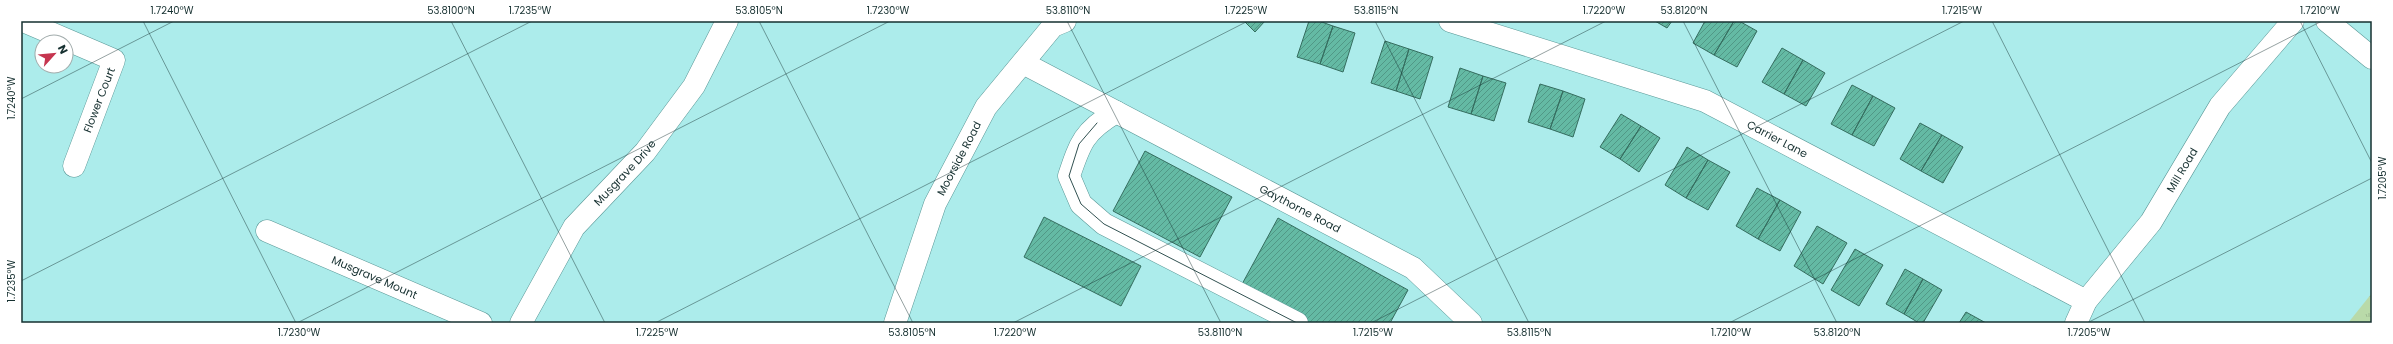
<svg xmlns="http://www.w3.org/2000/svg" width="2393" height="344" viewBox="0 0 2393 344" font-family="Poppins,sans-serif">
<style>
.park{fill:url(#park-tufts)}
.building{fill:url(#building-hatch);stroke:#356d5f}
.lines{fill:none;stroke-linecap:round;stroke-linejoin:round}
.minor-casing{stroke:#5a9897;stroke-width:23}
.minor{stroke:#fff;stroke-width:22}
.tram{stroke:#315151;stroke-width:1}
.ticks{fill:none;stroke:#163030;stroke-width:1;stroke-opacity:0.45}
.labels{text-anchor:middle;stroke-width:3.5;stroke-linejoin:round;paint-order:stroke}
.street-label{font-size:11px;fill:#163030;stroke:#fff}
.neatline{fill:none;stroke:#163030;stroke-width:1.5}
.ticks-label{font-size:10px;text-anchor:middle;fill:#163030}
</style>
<defs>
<pattern id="park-tufts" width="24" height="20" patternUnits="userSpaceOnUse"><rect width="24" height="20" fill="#b9daa9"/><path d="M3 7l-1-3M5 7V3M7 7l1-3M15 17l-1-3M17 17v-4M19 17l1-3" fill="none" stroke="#9ebb92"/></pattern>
<pattern id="building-hatch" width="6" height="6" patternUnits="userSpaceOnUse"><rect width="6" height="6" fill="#64baa4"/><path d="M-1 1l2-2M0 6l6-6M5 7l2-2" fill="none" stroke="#519886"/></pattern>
</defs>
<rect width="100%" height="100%" fill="#aceceb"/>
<path class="park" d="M 2372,293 L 2372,323 L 2348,323 Z"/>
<path class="building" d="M 1244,21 L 1265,21 L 1255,32 Z
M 1309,21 L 1319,21 L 1333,26 L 1320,64 L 1297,57 Z
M 1655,21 L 1672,21 L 1667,28 Z
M 1705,21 L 1734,21 L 1714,55 L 1693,43 Z
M 1734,21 L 1739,21 L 1757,31 L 1737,67 L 1714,55 Z
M 1333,26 L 1355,33 L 1343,72 L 1320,64 Z
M 1385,41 L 1409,49 L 1396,91 L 1371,83 Z
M 1782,48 L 1803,60 L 1784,94 L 1762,82 Z
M 1409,49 L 1433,57 L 1420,99 L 1396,91 Z
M 1803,60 L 1825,73 L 1806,106 L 1784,94 Z
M 1460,68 L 1483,76 L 1471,114 L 1448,107 Z
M 1483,76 L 1506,83 L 1494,121 L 1471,114 Z
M 1540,84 L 1563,91 L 1550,129 L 1528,122 Z
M 1852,85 L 1873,96 L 1852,135 L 1831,124 Z
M 1563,91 L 1585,99 L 1573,137 L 1550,129 Z
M 1873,96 L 1895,108 L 1874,146 L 1852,135 Z
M 1621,114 L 1641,126 L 1620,159 L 1600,147 Z
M 1920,123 L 1942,135 L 1921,171 L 1900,159 Z
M 1641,126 L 1660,138 L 1639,172 L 1620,159 Z
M 1942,135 L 1963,147 L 1943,183 L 1921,171 Z
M 1687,147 L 1708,160 L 1686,198 L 1665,185 Z
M 1145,151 L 1232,197 L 1200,257 L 1113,211 Z
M 1708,160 L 1730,172 L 1708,210 L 1686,198 Z
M 1757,188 L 1780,200 L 1758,239 L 1736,226 Z
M 1780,200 L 1801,212 L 1780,251 L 1758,239 Z
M 1044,217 L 1141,266 L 1121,306 L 1024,257 Z
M 1278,218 L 1408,290 L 1390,323 L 1307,323 L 1241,286 Z
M 1817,226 L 1847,243 L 1823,284 L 1794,266 Z
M 1855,249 L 1883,265 L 1859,306 L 1831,290 Z
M 1905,269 L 1923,279 L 1904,314 L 1886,304 Z
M 1923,279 L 1942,290 L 1923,323 L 1919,323 L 1904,314 Z
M 1966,312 L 1986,323 L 1959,323 Z"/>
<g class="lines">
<defs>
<g id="minor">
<path d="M 23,21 L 114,60 L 74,166"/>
<path id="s1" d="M 1450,21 L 1705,101 L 2086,301"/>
<path d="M 2327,21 L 2372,58"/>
<path id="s2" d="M 1023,63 L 1413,268 L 1471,323"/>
<path d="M 1116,112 C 1084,131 1080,143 1069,176 L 1081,204 L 1104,224 L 1297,323"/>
<path id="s3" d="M 267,231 L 481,323"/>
<path id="s4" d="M 521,323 L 574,227 L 645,152 L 694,86 L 727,21"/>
<path id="s5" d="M 895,323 L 935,204 L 986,107 L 1053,26 L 1065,21"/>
<path id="s6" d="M 2076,323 L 2086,301 L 2151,222 L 2220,106 L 2293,21"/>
</g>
</defs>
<use href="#minor" class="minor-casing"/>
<use href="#minor" class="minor"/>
<path class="tram" d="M 1097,123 L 1079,144 L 1069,176 L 1081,204 L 1104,224 L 1297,323"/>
</g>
<path class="ticks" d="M 143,21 L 296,323M 451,21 L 605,323M 759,21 L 913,323M 1067,21 L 1221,323M 1375,21 L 1529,323M 1683,21 L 1837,323M 1992,21 L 2145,323M 2300,21 L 2372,163M 21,99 L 174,21M 21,281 L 532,21M 297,323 L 890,21M 655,323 L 1248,21M 1013,323 L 1606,21M 1371,323 L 1964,21M 1729,323 L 2322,21M 2087,323 L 2372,178"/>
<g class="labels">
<g class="street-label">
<text transform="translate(99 100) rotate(-69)" y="4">Flower Court</text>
<text dy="4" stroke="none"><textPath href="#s1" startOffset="349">Carrier Lane</textPath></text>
<text dy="4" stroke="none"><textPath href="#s5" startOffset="177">Moorside Road</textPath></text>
<text dy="4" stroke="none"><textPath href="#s6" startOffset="187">Mill Road</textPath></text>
<text dy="4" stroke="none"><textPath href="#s4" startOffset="184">Musgrave Drive</textPath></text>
<text dy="4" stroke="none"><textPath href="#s2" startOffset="313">Gaythorne Road</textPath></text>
<text dy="4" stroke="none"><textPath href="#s3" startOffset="117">Musgrave Mount</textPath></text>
</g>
</g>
<rect width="2393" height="344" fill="none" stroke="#ffffff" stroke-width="44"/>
<g transform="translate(54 54) rotate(63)"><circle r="19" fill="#ffffff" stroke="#a2acac"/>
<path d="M0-3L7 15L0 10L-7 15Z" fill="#c6354f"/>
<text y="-6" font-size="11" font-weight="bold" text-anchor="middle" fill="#163030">N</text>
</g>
<rect x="22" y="22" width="2349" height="300" class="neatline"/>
<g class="ticks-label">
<text x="172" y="14">1.7240°W</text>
<text x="451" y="14">53.8100°N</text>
<text x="530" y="14">1.7235°W</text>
<text x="759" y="14">53.8105°N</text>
<text x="888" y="14">1.7230°W</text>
<text x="1068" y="14">53.8110°N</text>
<text x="1246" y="14">1.7225°W</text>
<text x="1376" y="14">53.8115°N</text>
<text x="1604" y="14">1.7220°W</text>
<text x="1684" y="14">53.8120°N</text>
<text x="1962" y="14">1.7215°W</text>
<text x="2320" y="14">1.7210°W</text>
<text transform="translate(11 98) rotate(-90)" y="4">1.7240°W</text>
<text transform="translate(2382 178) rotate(-90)" y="4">1.7205°W</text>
<text transform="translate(11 281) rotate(-90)" y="4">1.7235°W</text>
<text x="299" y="336">1.7230°W</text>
<text x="657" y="336">1.7225°W</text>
<text x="912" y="336">53.8105°N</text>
<text x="1015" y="336">1.7220°W</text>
<text x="1220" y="336">53.8110°N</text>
<text x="1373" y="336">1.7215°W</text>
<text x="1529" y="336">53.8115°N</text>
<text x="1731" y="336">1.7210°W</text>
<text x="1837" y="336">53.8120°N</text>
<text x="2089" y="336">1.7205°W</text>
</g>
</svg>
